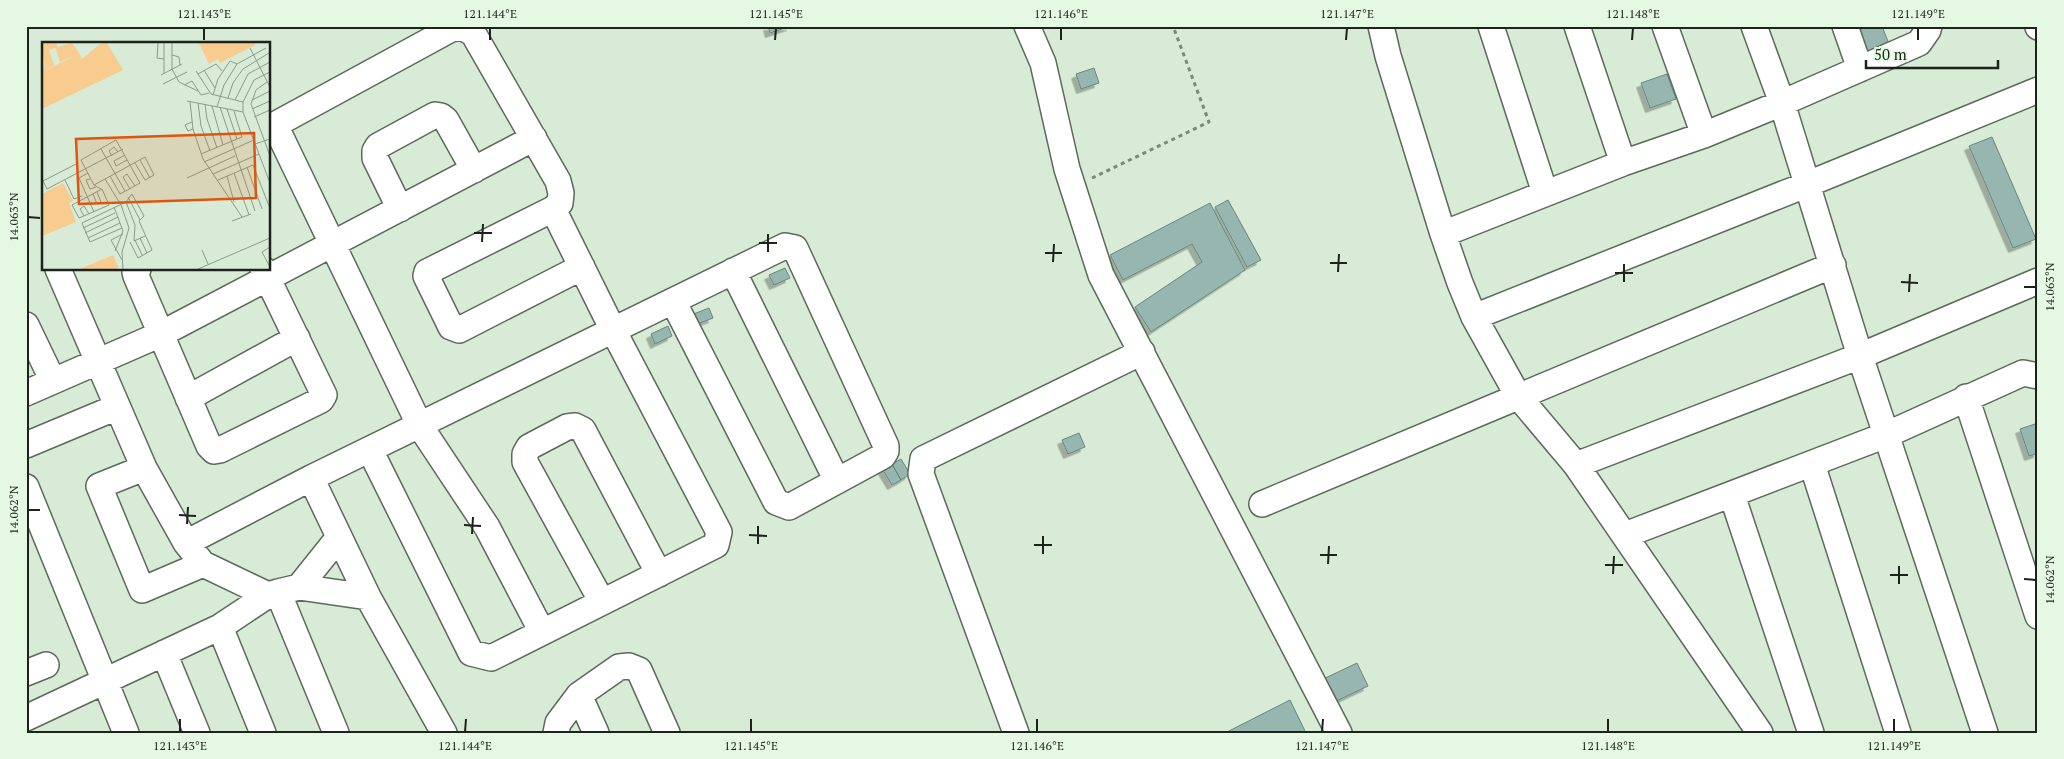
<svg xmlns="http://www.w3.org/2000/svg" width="2064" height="759" viewBox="0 0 2064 759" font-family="'PT Serif',serif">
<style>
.building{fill:#97b6af;stroke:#68867f;filter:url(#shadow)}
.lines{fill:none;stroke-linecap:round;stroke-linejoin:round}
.minor-casing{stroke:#5a6b59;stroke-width:28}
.path{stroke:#7b887a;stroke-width:3;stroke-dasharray:4 4;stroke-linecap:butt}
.minor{stroke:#fff;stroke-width:25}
.ticks{fill:none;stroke:#1c231b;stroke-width:2}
.inset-road{fill:none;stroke:#8c9b8b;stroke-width:1}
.view{fill:#de560d;fill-opacity:0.15;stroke:#de560d;stroke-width:2.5}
.inset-edge{fill:none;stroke:#1c231b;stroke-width:2.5}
.neatline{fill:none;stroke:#1c231b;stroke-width:2}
.ticks-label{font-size:12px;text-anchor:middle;fill:#1c231b}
</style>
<defs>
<filter id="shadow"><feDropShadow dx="-4.5" dy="4.5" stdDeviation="0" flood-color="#0004"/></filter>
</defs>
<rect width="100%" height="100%" fill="#d7ebd6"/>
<path class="building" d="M 768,26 L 791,26 L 770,33 Z
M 1870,26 L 1882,26 L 1889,44 L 1866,52 L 1858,30 Z
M 1094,68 L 1099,83 L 1081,89 L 1076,74 Z
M 1667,74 L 1676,99 L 1650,108 L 1641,83 Z
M 1992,137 L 2036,239 L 2013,248 L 1969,146 Z
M 1228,200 L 1261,260 L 1247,267 L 1215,207 Z
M 1210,203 L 1245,270 L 1151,332 L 1135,307 L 1202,262 L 1192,244 L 1123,280 L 1110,255 Z
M 785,268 L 790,278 L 774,285 L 769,275 Z
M 709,308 L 713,318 L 695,325 L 691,315 Z
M 668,326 L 672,336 L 655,344 L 651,334 Z
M 2038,423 L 2038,453 L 2029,456 L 2020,429 Z
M 1079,433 L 1085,447 L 1068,454 L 1062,440 Z
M 901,459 L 910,474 L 901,480 L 892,464 Z
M 892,464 L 901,480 L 892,485 L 883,470 Z
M 1357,663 L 1368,686 L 1328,705 L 1317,682 Z
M 1290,700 L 1306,733 L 1225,733 Z"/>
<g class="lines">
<defs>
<path id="minor" d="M 1027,26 L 1043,63 L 1067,169 L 1101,275 L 1339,733
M 1381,26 L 1388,56 L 1443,234 L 1460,283 L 1474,317 L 1518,396 L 1576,465 L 1760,733
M 1491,26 L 1545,193
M 1577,26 L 1623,163
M 1665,26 L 1704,135
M 1754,26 L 1782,103 L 1860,356 L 1985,733
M 1845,26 L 1860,69
M 2038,26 L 2038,27
M 275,125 L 420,426 L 487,527 L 542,632
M 269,128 L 451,29 L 461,27 L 473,33 L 558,181 L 561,193 L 560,203 L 553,209 L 613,330 L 719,532 L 716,545 L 491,658 L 471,653 L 370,450
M 400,209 L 375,158 L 375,151 L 378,146 L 435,115 L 441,116 L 446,120 L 474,170
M 553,209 L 427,272 L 426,276 L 451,327 L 459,330 L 582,267
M 1443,234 L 1623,163 L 1704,135 L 1782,103 L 1919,43 L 1928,30 L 1929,26
M 58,269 L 144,468 L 186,543 L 203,564 L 268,595
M 138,269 L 135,272 L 136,276 L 209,446 L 214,451 L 220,450 L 321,400 L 324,395 L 263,269
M 733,271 L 837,481
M 1474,317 L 1808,184 L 2038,90
M 26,325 L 53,381
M 26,393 L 161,334 L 534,138
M 1966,397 L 2038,616
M 188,398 L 297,338
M 26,445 L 117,407
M 1812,464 L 1898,733
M 1576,465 L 1860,356 L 2038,281
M 144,468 L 99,486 L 142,590 L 203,564
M 311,478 L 368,597 L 444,733
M 26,487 L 126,733
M 1732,495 L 1811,733
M 1262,504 L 1833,265
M 1625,535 L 1886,435 L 2023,373 L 2038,376
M 186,543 L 311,478 L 785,246 L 795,248 L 886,446 L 886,451 L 883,456 L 789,507 L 776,502 L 673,301
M 299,587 L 339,537
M 278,592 L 299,587 L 368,597
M 602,602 L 525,462 L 525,454 L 529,447 L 567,427 L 575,426 L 583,430 L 659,574
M 220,627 L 263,733
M 164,653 L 197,733
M 26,673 L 46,665
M 579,695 L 596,733
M 26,718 L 220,627 L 268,595 L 278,592 L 336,733
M 556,733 L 558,723 L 579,695 L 619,667 L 629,666 L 639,670 L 667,733
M 1016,733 L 921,474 L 923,459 L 1142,352"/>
</defs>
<use href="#minor" class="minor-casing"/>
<path class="path" d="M 1092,178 L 1209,122 L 1173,26"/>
<use href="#minor" class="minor"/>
</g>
<path class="ticks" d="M 204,40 L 204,28M 490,40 L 490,28M 775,40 L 776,28M 1061,40 L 1061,28M 1346,40 L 1347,28M 1632,40 L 1633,28M 1918,40 L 1918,28M 28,217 L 40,218M 474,233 L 492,233M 482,242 L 483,224M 759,243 L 777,243M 768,252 L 768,234M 1045,253 L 1062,253M 1053,262 L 1054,244M 1330,263 L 1347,263M 1338,272 L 1339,254M 1615,273 L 1633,273M 1624,282 L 1624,264M 1901,282 L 1918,283M 2024,287 L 2036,287M 1909,292 L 1910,274M 28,510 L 40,510M 179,515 L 196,516M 187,524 L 188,507M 464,525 L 481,526M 472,534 L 473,517M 749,535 L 767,536M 758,544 L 758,526M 1034,545 L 1052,545M 1043,554 L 1043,536M 1320,555 L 1337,555M 1328,564 L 1329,546M 1605,565 L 1623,565M 1613,574 L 1614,556M 1890,575 L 1908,575M 2024,579 L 2036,580M 1899,584 L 1899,566M 180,732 L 180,719M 465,732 L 466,719M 751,732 L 751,719M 1037,732 L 1037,719M 1322,732 L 1323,719M 1608,732 L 1608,719M 1894,732 L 1894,719"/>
<g transform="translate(42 42)">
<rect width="228" height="228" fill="#d7ebd6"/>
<path d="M 65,1 L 81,28 L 0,67 L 0,16 L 3,29 L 37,11 L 40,17 L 58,2 Z" fill="#f8cb8e"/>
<path d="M 0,1 L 14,1 L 16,5 L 30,1 L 37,11 L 18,20 L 14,6 L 7,8 L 12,23 L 3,29 ZM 21,141 L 31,159 L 27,161 L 34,180 L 0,194 L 0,152 ZM 71,213 L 77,226 L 74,227 L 38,227 Z" fill="#f8cb8e"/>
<path d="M 157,1 L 212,1 L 213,3 L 178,21 L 176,17 L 167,22 Z" fill="#f8cb8e"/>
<path class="inset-road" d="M 116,1 L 115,16 L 122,17M 130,1 L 130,27 L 137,40 L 156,49M 208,6 L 228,45M 130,13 L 137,15 L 138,23M 162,28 L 173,46M 154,29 L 169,52 L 201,60M 228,30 L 212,38 L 201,60 L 201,70 L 228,141M 122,31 L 122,1M 156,32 L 174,22 L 180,29M 119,33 L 140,22M 225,40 L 214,48 L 209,62 L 228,114M 121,42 L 145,30M 142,43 L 150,39 L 159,53 L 167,51M 171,53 L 176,37 L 188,19 L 195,22M 186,56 L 191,41 L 201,27 L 227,11M 193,58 L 206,32 L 228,20M 210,58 L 228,49M 145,59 L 201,70M 148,60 L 151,87 L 161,117 L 200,175M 156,61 L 159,84 L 168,109M 163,62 L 165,77 L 175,106M 170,64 L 181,103M 175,65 L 182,43 L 195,22 L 224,6M 178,65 L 213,169M 185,67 L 195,97M 210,67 L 228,59M 212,75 L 228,68M 150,80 L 143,83 L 146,89 L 151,87M 213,102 L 228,97M 59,107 L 83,149M 159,112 L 200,95 L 192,69M 83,113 L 72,119 L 74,124 L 85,118M 70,114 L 67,109 L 72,105 L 76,110M 98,118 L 108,136M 162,120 L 212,98M 205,125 L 220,167M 46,131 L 37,136 L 52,170M 192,131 L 207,173M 171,132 L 217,112M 185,134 L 192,160M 145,136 L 193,114M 0,137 L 5,147 L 81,107M 48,137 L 44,138 L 48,147 L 54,145M 63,137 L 79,163 L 87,186 L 80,210 L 81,227M 23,138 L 32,157 L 40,154M 176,138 L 211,123 L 227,164M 1,139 L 36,121M 52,143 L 63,137 L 103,115 L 112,133 L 103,138 L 93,121M 59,147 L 52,143 L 39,118 L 74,98 L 98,141 L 78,152 L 68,134M 60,147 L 67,163 L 37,176 L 30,163 ZM 88,147 L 81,135 L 85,132 L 93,144M 51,152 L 55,162 L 59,160 L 55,150M 86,155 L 98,178M 72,165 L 81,189 L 73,209M 42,174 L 38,167 L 42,164 L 47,172M 190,179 L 209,172M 41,186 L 73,171M 80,186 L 48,200 L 40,181 L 84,160M 43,191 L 76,175M 46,196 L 78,181M 98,196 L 105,211M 93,198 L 100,213M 88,200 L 96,216 L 110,208 L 97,179 L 102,174 L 90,152 L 84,160 L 93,183 L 92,199 L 103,194M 228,205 L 220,210 L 228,225M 160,208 L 166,222M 80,218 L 69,198 L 81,192M 156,227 L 228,196"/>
<path class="view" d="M 212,91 L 214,156 L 37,162 L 34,97 Z"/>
<rect width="228" height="228" class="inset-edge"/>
</g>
<rect width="2064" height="759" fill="none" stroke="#e4f8e3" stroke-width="55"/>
<path d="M1866 60v8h132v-8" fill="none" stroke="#1c231b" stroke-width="2.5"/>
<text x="1874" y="60" font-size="15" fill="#1c231b" stroke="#e4f8e3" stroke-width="4" paint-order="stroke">50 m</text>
<rect x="28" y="28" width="2008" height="704" class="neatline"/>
<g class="ticks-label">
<text x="204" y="18">121.143°E</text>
<text x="490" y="18">121.144°E</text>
<text x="776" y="18">121.145°E</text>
<text x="1061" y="18">121.146°E</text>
<text x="1347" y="18">121.147°E</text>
<text x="1633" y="18">121.148°E</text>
<text x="1918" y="18">121.149°E</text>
<text transform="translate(14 217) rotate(-90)" y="4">14.063°N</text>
<text transform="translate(2050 287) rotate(-90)" y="4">14.063°N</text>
<text transform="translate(14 510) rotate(-90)" y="4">14.062°N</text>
<text transform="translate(2050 580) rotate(-90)" y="4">14.062°N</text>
<text x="180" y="750">121.143°E</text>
<text x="465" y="750">121.144°E</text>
<text x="751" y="750">121.145°E</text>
<text x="1037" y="750">121.146°E</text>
<text x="1322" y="750">121.147°E</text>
<text x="1608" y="750">121.148°E</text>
<text x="1894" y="750">121.149°E</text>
</g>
</svg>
